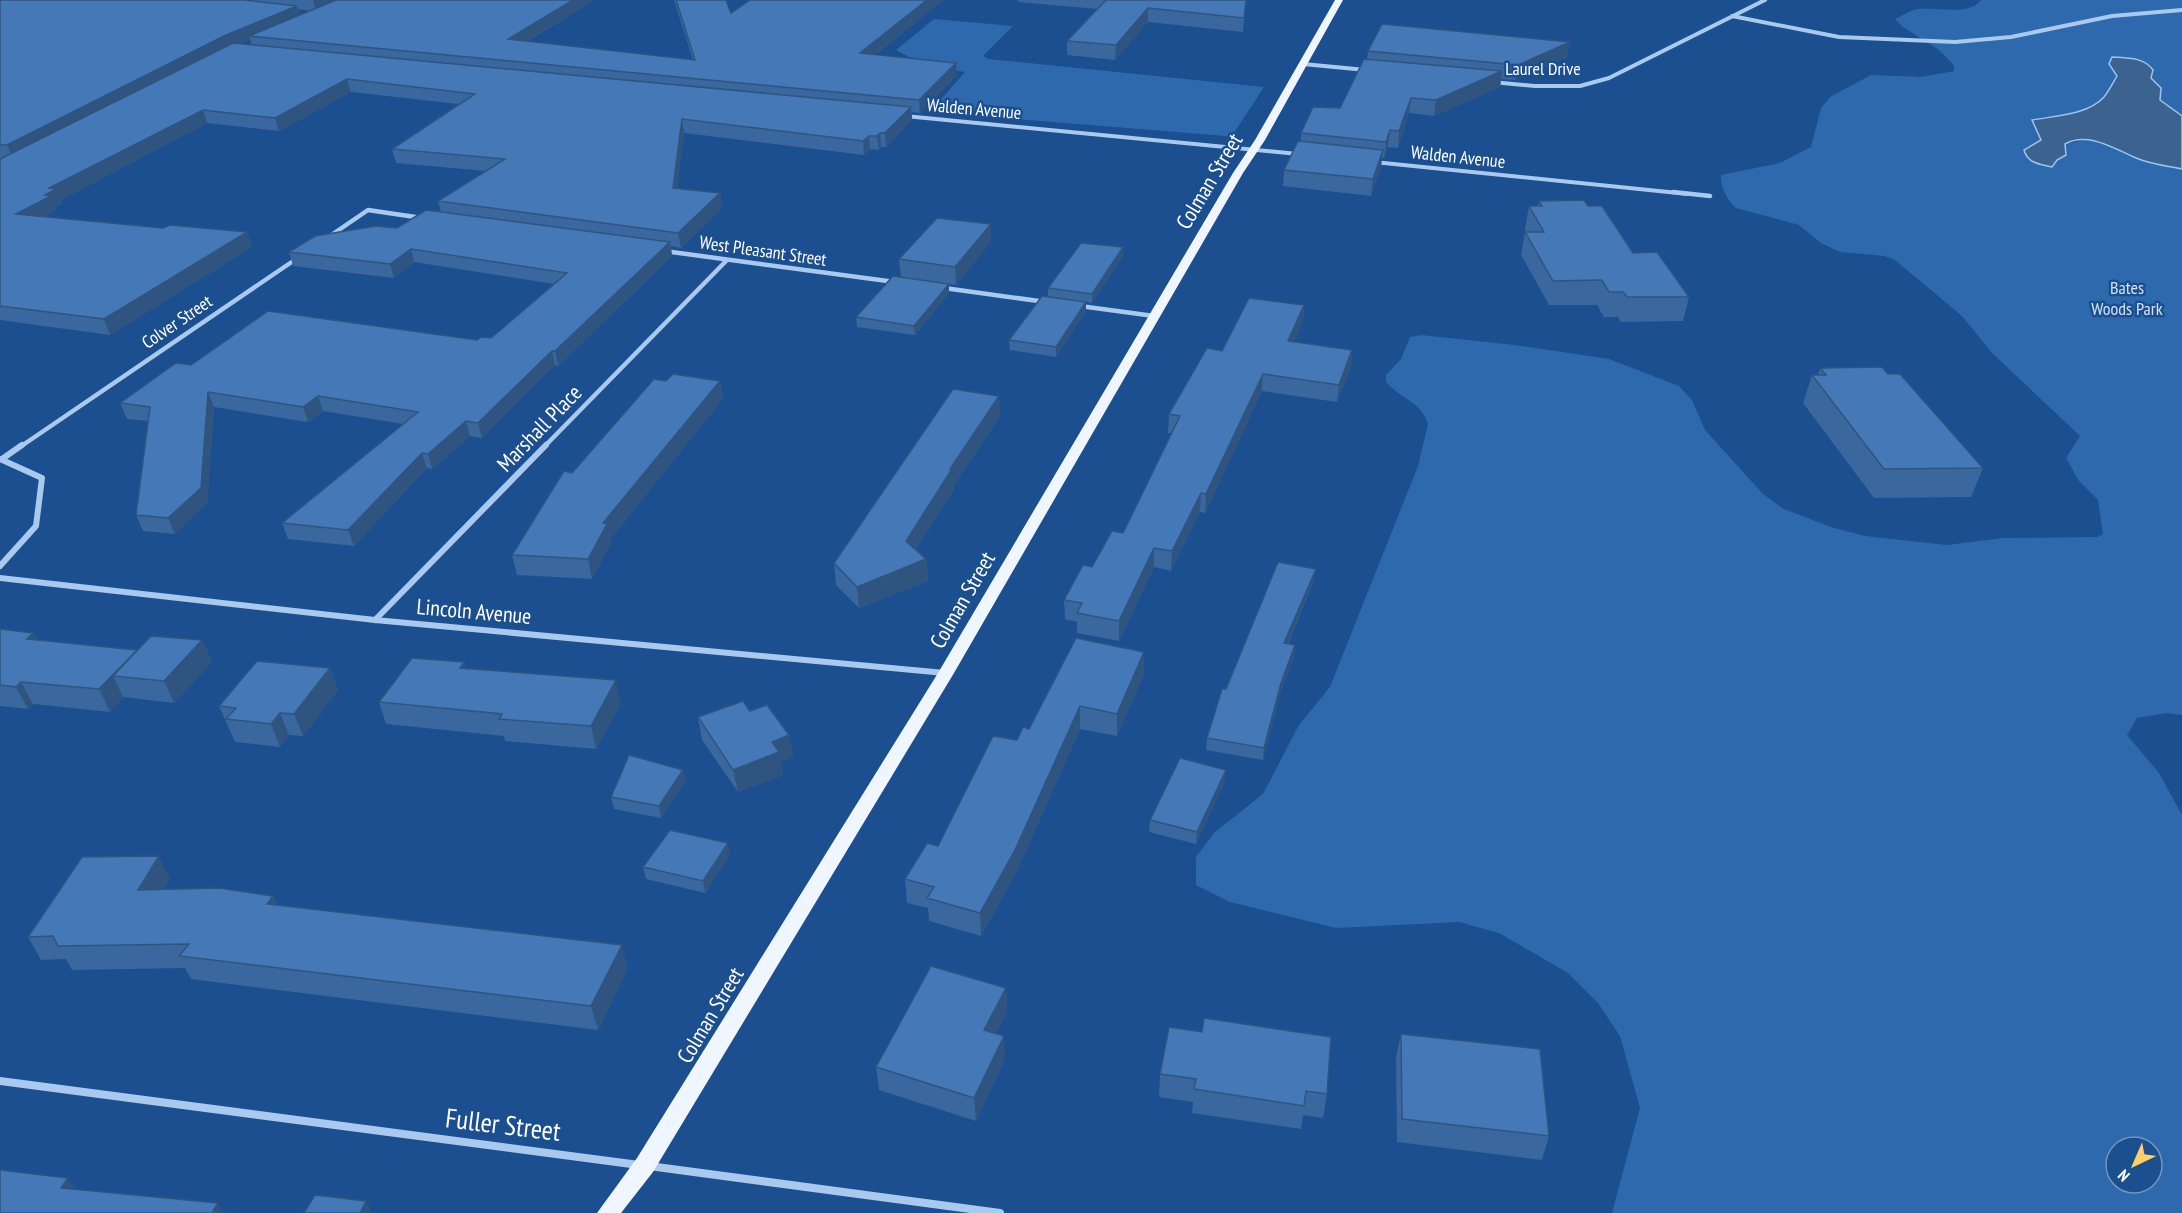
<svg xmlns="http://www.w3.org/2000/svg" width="2182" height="1213" viewBox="0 0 2182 1213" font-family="'PT Sans Narrow',sans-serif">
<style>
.green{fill:#2e69ad;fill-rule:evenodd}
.water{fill:#3c6290;stroke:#9cc4f0;stroke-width:1.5}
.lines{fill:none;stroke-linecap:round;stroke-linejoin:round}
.street-far3{stroke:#a9c9ee;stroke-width:4}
.street-far2{stroke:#a9c9ee;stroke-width:4.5}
.street-far1{stroke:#a9c9ee;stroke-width:6}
.street{stroke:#a9c9ee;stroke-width:8}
.primary{fill:#f0f6ff;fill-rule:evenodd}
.wall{fill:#3a679d;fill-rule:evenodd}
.shaded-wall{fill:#305480}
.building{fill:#4478b7;stroke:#305480;stroke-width:1.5}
.labels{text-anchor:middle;stroke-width:5;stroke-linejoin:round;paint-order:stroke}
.far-street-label{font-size:18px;fill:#fff;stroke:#1b4f8f}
.far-park-label{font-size:18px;fill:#cfe3fa;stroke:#1b4f8f}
.street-label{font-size:22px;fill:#fff;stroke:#1b4f8f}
.near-street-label{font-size:27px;fill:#fff;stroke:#1b4f8f}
</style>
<rect width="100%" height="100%" fill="#1b4f8f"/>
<path class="green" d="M 1981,0 L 2182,0 L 2182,116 L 2159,100 L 2117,76 C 2113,83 2110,91 2104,97 C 2087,116 2054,114 2032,121 L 2041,140 L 2065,144 L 2086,140 L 2108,144 L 2138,159 L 2182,169 L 2182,715 L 2167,713 L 2137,718 L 2127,735 L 2159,773 L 2182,815 L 2182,1213 L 1612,1213 L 1640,1108 L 1620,1036 L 1598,1003 L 1568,973 L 1499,933 L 1459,922 L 1336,928 L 1230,902 L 1196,885 L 1196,857 L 1214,833 L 1263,794 L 1299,725 L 1330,687 L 1418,466 L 1428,424 C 1421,401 1399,398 1386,382 L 1386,375 L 1401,359 L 1410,337 L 1421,335 L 1515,345 L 1609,359 L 1679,386 L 1692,400 L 1705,430 L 1763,494 L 1784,509 L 1831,527 L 1865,536 L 1947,545 L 2003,538 L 2097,537 L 2103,534 L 2098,500 L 2079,481 L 2066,458 L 2080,436 L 1992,353 L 1963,317 L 1895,260 L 1885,256 L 1840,252 L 1821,243 L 1799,225 L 1736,208 C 1727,200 1720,186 1721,175 L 1780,163 L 1811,147 L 1821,108 L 1830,97 L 1871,75 L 1921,77 L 1954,71 L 1954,65 L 1939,50 L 1903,27 L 1895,19 C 1902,16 1909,11 1917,9 C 1936,6 1968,17 1981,0 ZM 2116,1147 L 2152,1147 L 2152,1183 L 2116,1183 Z
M 934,19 L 1013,26 L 983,56 L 988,59 L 1264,87 L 1232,136 L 1226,136 L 930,112 L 965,72 L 926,66 L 896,50 Z"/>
<path class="water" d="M 2112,57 C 2127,58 2144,57 2153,70 L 2151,78 L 2161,88 L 2160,100 L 2182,116 L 2182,169 C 2167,166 2150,164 2136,158 C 2115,149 2088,131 2065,144 L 2066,155 L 2057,160 L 2052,167 C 2040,164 2028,164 2024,150 L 2041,140 L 2032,120 C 2054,116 2088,115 2104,97 C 2109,91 2113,83 2117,76 L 2109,64 Z"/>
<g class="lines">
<path class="street-far3" d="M 1732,16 L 1839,37 L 1955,42 L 2011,37 L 2112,16 L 2182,10
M 1303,64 L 1366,70
M 1492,82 L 1535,86 L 1580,86 L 1609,78 L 1765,0
M 905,116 L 1298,154
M 1374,162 L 1688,194"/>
<path class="street-far2" d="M 1673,192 L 1710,196
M 330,236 L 368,210 L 422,218
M 664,251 L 895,282
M 944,288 L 1046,302
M 1080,306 L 1154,316
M 20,447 L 299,257
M 544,447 L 727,260"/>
<path class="street-far1" d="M 0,459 L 42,478 L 36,526 L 0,566
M 2,459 L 22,445
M 0,578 L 375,620 L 945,673
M 375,620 L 546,445"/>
<path class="street" d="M 0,1081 L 639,1165
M 649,1166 L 1000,1213"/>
<path class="primary" d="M 1335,0 L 1343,0 L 1265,140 L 1243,173 L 954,673 L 653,1172 L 621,1213 L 597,1213 L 637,1158 L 938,673 L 1233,173 L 1255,140 Z"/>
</g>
<path class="wall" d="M 0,0 L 594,0 L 528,41 L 693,60 L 674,0 L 726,0 L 731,13 L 943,0 L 875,55 L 957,75 L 920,113 L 912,112 L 912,120 L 886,147 L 881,147 L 879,150 L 870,149 L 864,155 L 684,133 L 677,188 L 720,193 L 722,208 L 681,248 L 671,246 L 672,256 L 558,366 L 555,365 L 482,438 L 470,436 L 432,469 L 427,468 L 354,546 L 288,539 L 282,523 L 403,424 L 323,411 L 308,422 L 214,407 L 207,503 L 175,534 L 143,531 L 136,515 L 148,421 L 127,419 L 120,403 L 191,365 L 477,340 L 491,338 L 554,284 L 414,262 L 394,278 L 293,266 L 289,252 L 397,228 L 441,212 L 438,201 L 486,171 L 396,163 L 392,149 L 458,104 L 351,92 L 279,131 L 207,123 L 61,200 L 62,203 L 55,207 L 56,210 L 44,217 L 163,228 L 247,232 L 252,247 L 110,335 L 0,320 L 0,159 L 2,158 L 0,158 ZM 298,9 L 310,11 L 300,15 ZM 250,39 L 252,45 L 238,44 L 247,40 Z
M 1018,0 L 1246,0 L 1243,32 L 1148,22 L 1115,60 L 1067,55 L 1067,41 L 1097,9 L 1018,2 Z
M 1570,42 L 1567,57 L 1515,80 L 1501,79 L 1500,87 L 1434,116 L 1409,113 L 1398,148 L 1388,147 L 1384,158 L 1382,158 L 1381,166 L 1371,196 L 1283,186 L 1284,170 L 1301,141 L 1301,133 L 1340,108 L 1367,59 L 1368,51 Z
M 1539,201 L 1588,206 L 1633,253 L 1689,297 L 1683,321 L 1621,322 L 1618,317 L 1604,317 L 1597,305 L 1549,305 L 1521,255 L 1525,232 L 1526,232 L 1525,229 L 1529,206 L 1538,206 Z
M 991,241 L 956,285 L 949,284 L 949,293 L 915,335 L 857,327 L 856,317 L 901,277 L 899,259 Z
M 1123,256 L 1092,303 L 1086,302 L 1086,311 L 1056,357 L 1010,350 L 1009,340 L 1048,297 L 1048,288 Z
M 1304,305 L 1303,322 L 1294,342 L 1352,350 L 1351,367 L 1337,402 L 1262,391 L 1205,513 L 1200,512 L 1171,571 L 1154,567 L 1119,641 L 1077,633 L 1077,622 L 1065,619 L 1064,600 L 1123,533 L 1172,433 L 1168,433 L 1169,414 L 1222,351 Z
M 1820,368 L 1888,374 L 1983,468 L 1971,497 L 1874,498 L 1803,403 L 1812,375 L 1818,375 Z
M 666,381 L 720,381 L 723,399 L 610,539 L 611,543 L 592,579 L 517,575 L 512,555 L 572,473 Z
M 1000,416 L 953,486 L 954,489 L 916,549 L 926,559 L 928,581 L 859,608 L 836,585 L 834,563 Z
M 1316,569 L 1314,580 L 1288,644 L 1295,645 L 1294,656 L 1280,694 L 1263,760 L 1206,750 L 1207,738 L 1226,689 Z
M 0,629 L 33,633 L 37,640 L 137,650 L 202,640 L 212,662 L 174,703 L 123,697 L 110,712 L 33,704 L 28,709 L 0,706 Z
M 1144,652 L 1144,674 L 1117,736 L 1080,729 L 1016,873 L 981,936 L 929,921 L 928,908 L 907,903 L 905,879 L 938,846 L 1017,740 L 1029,729 Z
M 464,662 L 466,669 L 621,703 L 596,749 L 505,741 L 504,736 L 386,724 L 379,702 Z
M 330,668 L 338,690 L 303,736 L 289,735 L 280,747 L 235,742 L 219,706 Z
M 750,711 L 789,735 L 793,757 L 781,762 L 783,775 L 738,792 L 702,740 L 698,717 Z
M 686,781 L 661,818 L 614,809 L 611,797 Z
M 1225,781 L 1196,844 L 1149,832 L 1150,820 Z
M 730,855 L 705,893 L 646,879 L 643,867 Z
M 170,879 L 164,889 L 273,896 L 277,905 L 628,968 L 598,1030 L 191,979 L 185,968 L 72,970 L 66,959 L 41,960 L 28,937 Z
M 1006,988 L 1007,1011 L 996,1033 L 1005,1059 L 976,1121 L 879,1090 L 876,1067 Z
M 1169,1027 L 1327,1094 L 1323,1118 L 1303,1115 L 1301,1129 L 1192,1113 L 1193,1102 L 1159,1097 L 1160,1074 Z
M 1401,1034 L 1549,1136 L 1542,1160 L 1397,1142 L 1396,1057 Z"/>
<path class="shaded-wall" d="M 313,0 L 344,0 L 316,11 Z
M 573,0 L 594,0 L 511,51 L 508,39 Z
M 927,0 L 943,0 L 861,66 L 860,53 Z
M 297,6 L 301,18 L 249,36 L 250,39 L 230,47 L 13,159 L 7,145 L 226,35 Z
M 1148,8 L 1148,22 L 1115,60 L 1116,45 Z
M 1570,42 L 1567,57 L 1515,80 L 1518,65 Z
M 956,63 L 957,75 L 920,113 L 919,100 Z
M 1502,71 L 1500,87 L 1434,116 L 1436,100 Z
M 347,79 L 351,92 L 279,131 L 275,118 Z
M 1411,98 L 1409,113 L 1398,148 L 1399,131 Z
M 911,107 L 912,120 L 886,147 L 885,133 Z
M 203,110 L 207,123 L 61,200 L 62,203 L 55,207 L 56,210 L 22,228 L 16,214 L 49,188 Z
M 682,119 L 684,133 L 676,202 L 673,188 Z
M 1390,130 L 1388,147 L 1384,158 L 1386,142 Z
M 880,133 L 881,147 L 879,150 L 877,136 Z
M 869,136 L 870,149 L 864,155 L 863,141 Z
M 1383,150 L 1381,166 L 1371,196 L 1373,179 Z
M 720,193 L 722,208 L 681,248 L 678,233 Z
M 991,224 L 991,241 L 956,285 L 955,267 Z
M 247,232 L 252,247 L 110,335 L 104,319 Z
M 670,242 L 672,256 L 558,366 L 555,351 Z
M 1123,247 L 1123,256 L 1092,303 L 1092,294 Z
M 411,249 L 414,262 L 394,278 L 390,264 Z
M 949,284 L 949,293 L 915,335 L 914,326 Z
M 1086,302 L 1086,311 L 1056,357 L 1056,347 Z
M 1304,305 L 1303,322 L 1287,358 L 1288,341 Z
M 1352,350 L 1351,367 L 1337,402 L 1339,385 Z
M 552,351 L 555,365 L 482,438 L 478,423 Z
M 1263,374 L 1262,391 L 1205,513 L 1206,494 Z
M 720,381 L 723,399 L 610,539 L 611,543 L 592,579 L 588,559 L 603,523 Z
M 208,392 L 214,407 L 207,503 L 175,534 L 168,518 Z
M 318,396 L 323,411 L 308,422 L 303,407 Z
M 999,396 L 1000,416 L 953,486 L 954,489 L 908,562 L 906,541 L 950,469 Z
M 466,421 L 470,436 L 432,469 L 428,454 Z
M 422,453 L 427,468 L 354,546 L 348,530 Z
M 1201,493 L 1200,512 L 1171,571 L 1172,551 Z
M 1154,548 L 1154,567 L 1119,641 L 1119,621 Z
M 926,559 L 928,581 L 859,608 L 857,587 Z
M 1316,569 L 1314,580 L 1283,654 L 1284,643 Z
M 33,633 L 44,655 L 27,639 Z
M 202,640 L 212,662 L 174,703 L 164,681 Z
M 1295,645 L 1294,656 L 1280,694 L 1263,760 L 1264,748 L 1281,683 Z
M 137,650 L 113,676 L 123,697 L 110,712 L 99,689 Z
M 1144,652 L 1144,674 L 1117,736 L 1117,714 Z
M 464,662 L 471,684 L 460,668 Z
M 330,668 L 338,690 L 303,736 L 294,714 Z
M 616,680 L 621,703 L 596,749 L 591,726 Z
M 21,682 L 33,704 L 28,709 L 16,687 Z
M 1080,706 L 1080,729 L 1016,873 L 981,936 L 980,913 Z
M 280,713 L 289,735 L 280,747 L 271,724 Z
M 789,735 L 793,757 L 781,762 L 783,775 L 738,792 L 733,770 L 772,742 Z
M 683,770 L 686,781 L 661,818 L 659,806 Z
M 1226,770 L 1225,781 L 1196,844 L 1197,832 Z
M 728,843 L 730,855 L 705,893 L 703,881 Z
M 159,856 L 170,879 L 150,913 L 138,890 Z
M 273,896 L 283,919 L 267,904 Z
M 622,945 L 628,968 L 598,1030 L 591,1006 Z
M 1006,988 L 1007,1011 L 986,1053 L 984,1030 Z
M 1004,1036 L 1005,1059 L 976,1121 L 974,1098 Z
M 68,1178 L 83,1201 L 61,1188 Z
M 366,1201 L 372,1213 L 360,1213 Z
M 218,1203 L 223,1213 L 213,1211 Z"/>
<path class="building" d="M 0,0 L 244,0 L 297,6 L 226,35 L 7,145 L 0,145 Z
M 336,0 L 573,0 L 508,39 L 695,60 L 676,0 L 726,0 L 731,13 L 750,0 L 927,0 L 860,53 L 956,63 L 919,100 L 249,36 Z
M 1106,0 L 1246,0 L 1244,18 L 1148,8 L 1116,45 L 1067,41 Z
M 1382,24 L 1570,42 L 1518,65 L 1368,51 Z
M 233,43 L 911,107 L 885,133 L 880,133 L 877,136 L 869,136 L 863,141 L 682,119 L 673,188 L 720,193 L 678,233 L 438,201 L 505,159 L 392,149 L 475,94 L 347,79 L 275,118 L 203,110 L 49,188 L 56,189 L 45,195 L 51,196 L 16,214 L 163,228 L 170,225 L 247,232 L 104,319 L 0,306 L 0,159 Z
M 1364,59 L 1502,71 L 1436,100 L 1411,98 L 1399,131 L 1390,130 L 1386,142 L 1301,133 L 1313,107 L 1340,108 Z
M 1298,141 L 1383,150 L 1373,179 L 1284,170 Z
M 1584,200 L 1588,206 L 1602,206 L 1633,253 L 1657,252 L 1689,297 L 1627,297 L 1623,292 L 1609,292 L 1602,280 L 1553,281 L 1525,232 L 1544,232 L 1529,206 L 1542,206 L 1539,201 Z
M 426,210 L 670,242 L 555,351 L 552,351 L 478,423 L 466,421 L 428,454 L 422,453 L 348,530 L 282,523 L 418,412 L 318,396 L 303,407 L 208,392 L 201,488 L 168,518 L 136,515 L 150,407 L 120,403 L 176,363 L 191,365 L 268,311 L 477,340 L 481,337 L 491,338 L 567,273 L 411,249 L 390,264 L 289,252 L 315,236 L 376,226 L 397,228 Z
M 937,218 L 991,224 L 955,267 L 899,259 Z
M 1081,243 L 1123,247 L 1092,294 L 1048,288 Z
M 893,276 L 949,284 L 914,326 L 856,317 Z
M 1042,296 L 1086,302 L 1056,347 L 1009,340 Z
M 1249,298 L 1304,305 L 1288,341 L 1352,350 L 1339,385 L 1263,374 L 1206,494 L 1201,493 L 1172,551 L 1154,548 L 1119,621 L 1077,613 L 1082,603 L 1064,600 L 1083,565 L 1092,567 L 1112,531 L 1123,533 L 1180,416 L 1169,414 L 1207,348 L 1222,351 Z
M 1882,367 L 1888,374 L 1900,374 L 1983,468 L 1884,469 L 1812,375 L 1826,375 L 1820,368 Z
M 673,374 L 720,381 L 603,523 L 607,524 L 588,559 L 512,555 L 564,471 L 572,473 L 654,379 L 666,381 Z
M 953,389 L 999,396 L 950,469 L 952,469 L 906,541 L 926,559 L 857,587 L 834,563 Z
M 1278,562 L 1316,569 L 1284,643 L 1295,645 L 1281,683 L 1264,748 L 1207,738 L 1222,689 L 1226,689 Z
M 0,629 L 33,633 L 27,639 L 137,650 L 99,689 L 21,682 L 16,687 L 0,685 Z
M 151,636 L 202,640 L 164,681 L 113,676 Z
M 1076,638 L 1144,652 L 1117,714 L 1080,706 L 1015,850 L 980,913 L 927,898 L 934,887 L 905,879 L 927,843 L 938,846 L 993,736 L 1017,740 L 1023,727 L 1029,729 Z
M 412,658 L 464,662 L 460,668 L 616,680 L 591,726 L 499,719 L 502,714 L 379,702 Z
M 257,661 L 330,668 L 294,714 L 280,713 L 271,724 L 226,719 L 236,708 L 219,706 Z
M 743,701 L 750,711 L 767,705 L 789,735 L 772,742 L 779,752 L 733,770 L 698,717 Z
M 629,755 L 683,770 L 659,806 L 611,797 Z
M 1180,758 L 1226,770 L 1197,832 L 1150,820 Z
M 670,830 L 728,843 L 703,881 L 643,867 Z
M 159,856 L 138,890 L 219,888 L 273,896 L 267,904 L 622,945 L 591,1006 L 179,956 L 189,944 L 58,946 L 53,936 L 28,937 L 82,857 Z
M 931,966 L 1006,988 L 984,1030 L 1004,1036 L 974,1098 L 876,1067 Z
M 1204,1018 L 1331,1037 L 1327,1094 L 1306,1091 L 1304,1106 L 1194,1089 L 1196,1079 L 1160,1074 L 1169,1027 L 1202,1032 Z
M 1401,1034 L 1540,1049 L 1549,1136 L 1402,1119 Z
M 0,1170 L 68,1178 L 61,1188 L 218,1203 L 213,1211 L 234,1213 L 0,1213 Z
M 315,1195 L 366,1201 L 360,1213 L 304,1213 Z"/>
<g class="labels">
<g class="far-street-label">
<text x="1543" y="75">Laurel Drive</text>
<text transform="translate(974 109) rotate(5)" y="6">Walden Avenue</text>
<text transform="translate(1458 157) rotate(6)" y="6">Walden Avenue</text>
<text transform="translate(763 251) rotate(8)" y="6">West Pleasant Street</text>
<text transform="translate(177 322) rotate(-34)" y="6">Colver Street</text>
</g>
<g class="far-park-label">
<text x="2127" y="294">Bates<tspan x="2127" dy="21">Woods Park</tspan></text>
</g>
<g class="street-label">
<text transform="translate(1209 181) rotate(-59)" y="8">Colman Street</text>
<text transform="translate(539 428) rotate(-46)" y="8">Marshall Place</text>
<text transform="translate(962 600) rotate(-60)" y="8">Colman Street</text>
<text transform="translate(474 611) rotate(5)" y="8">Lincoln Avenue</text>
<text transform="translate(710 1015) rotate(-59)" y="8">Colman Street</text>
</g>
<g class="near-street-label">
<text transform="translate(503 1125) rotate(7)" y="9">Fuller Street</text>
</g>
</g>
<g transform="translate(2134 1165) rotate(224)"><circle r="28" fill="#1b4f8f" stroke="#7695bc" stroke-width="1.5"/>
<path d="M0-4.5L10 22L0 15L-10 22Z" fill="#ffd166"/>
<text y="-9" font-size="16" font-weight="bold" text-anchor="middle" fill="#ffffff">N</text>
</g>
</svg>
